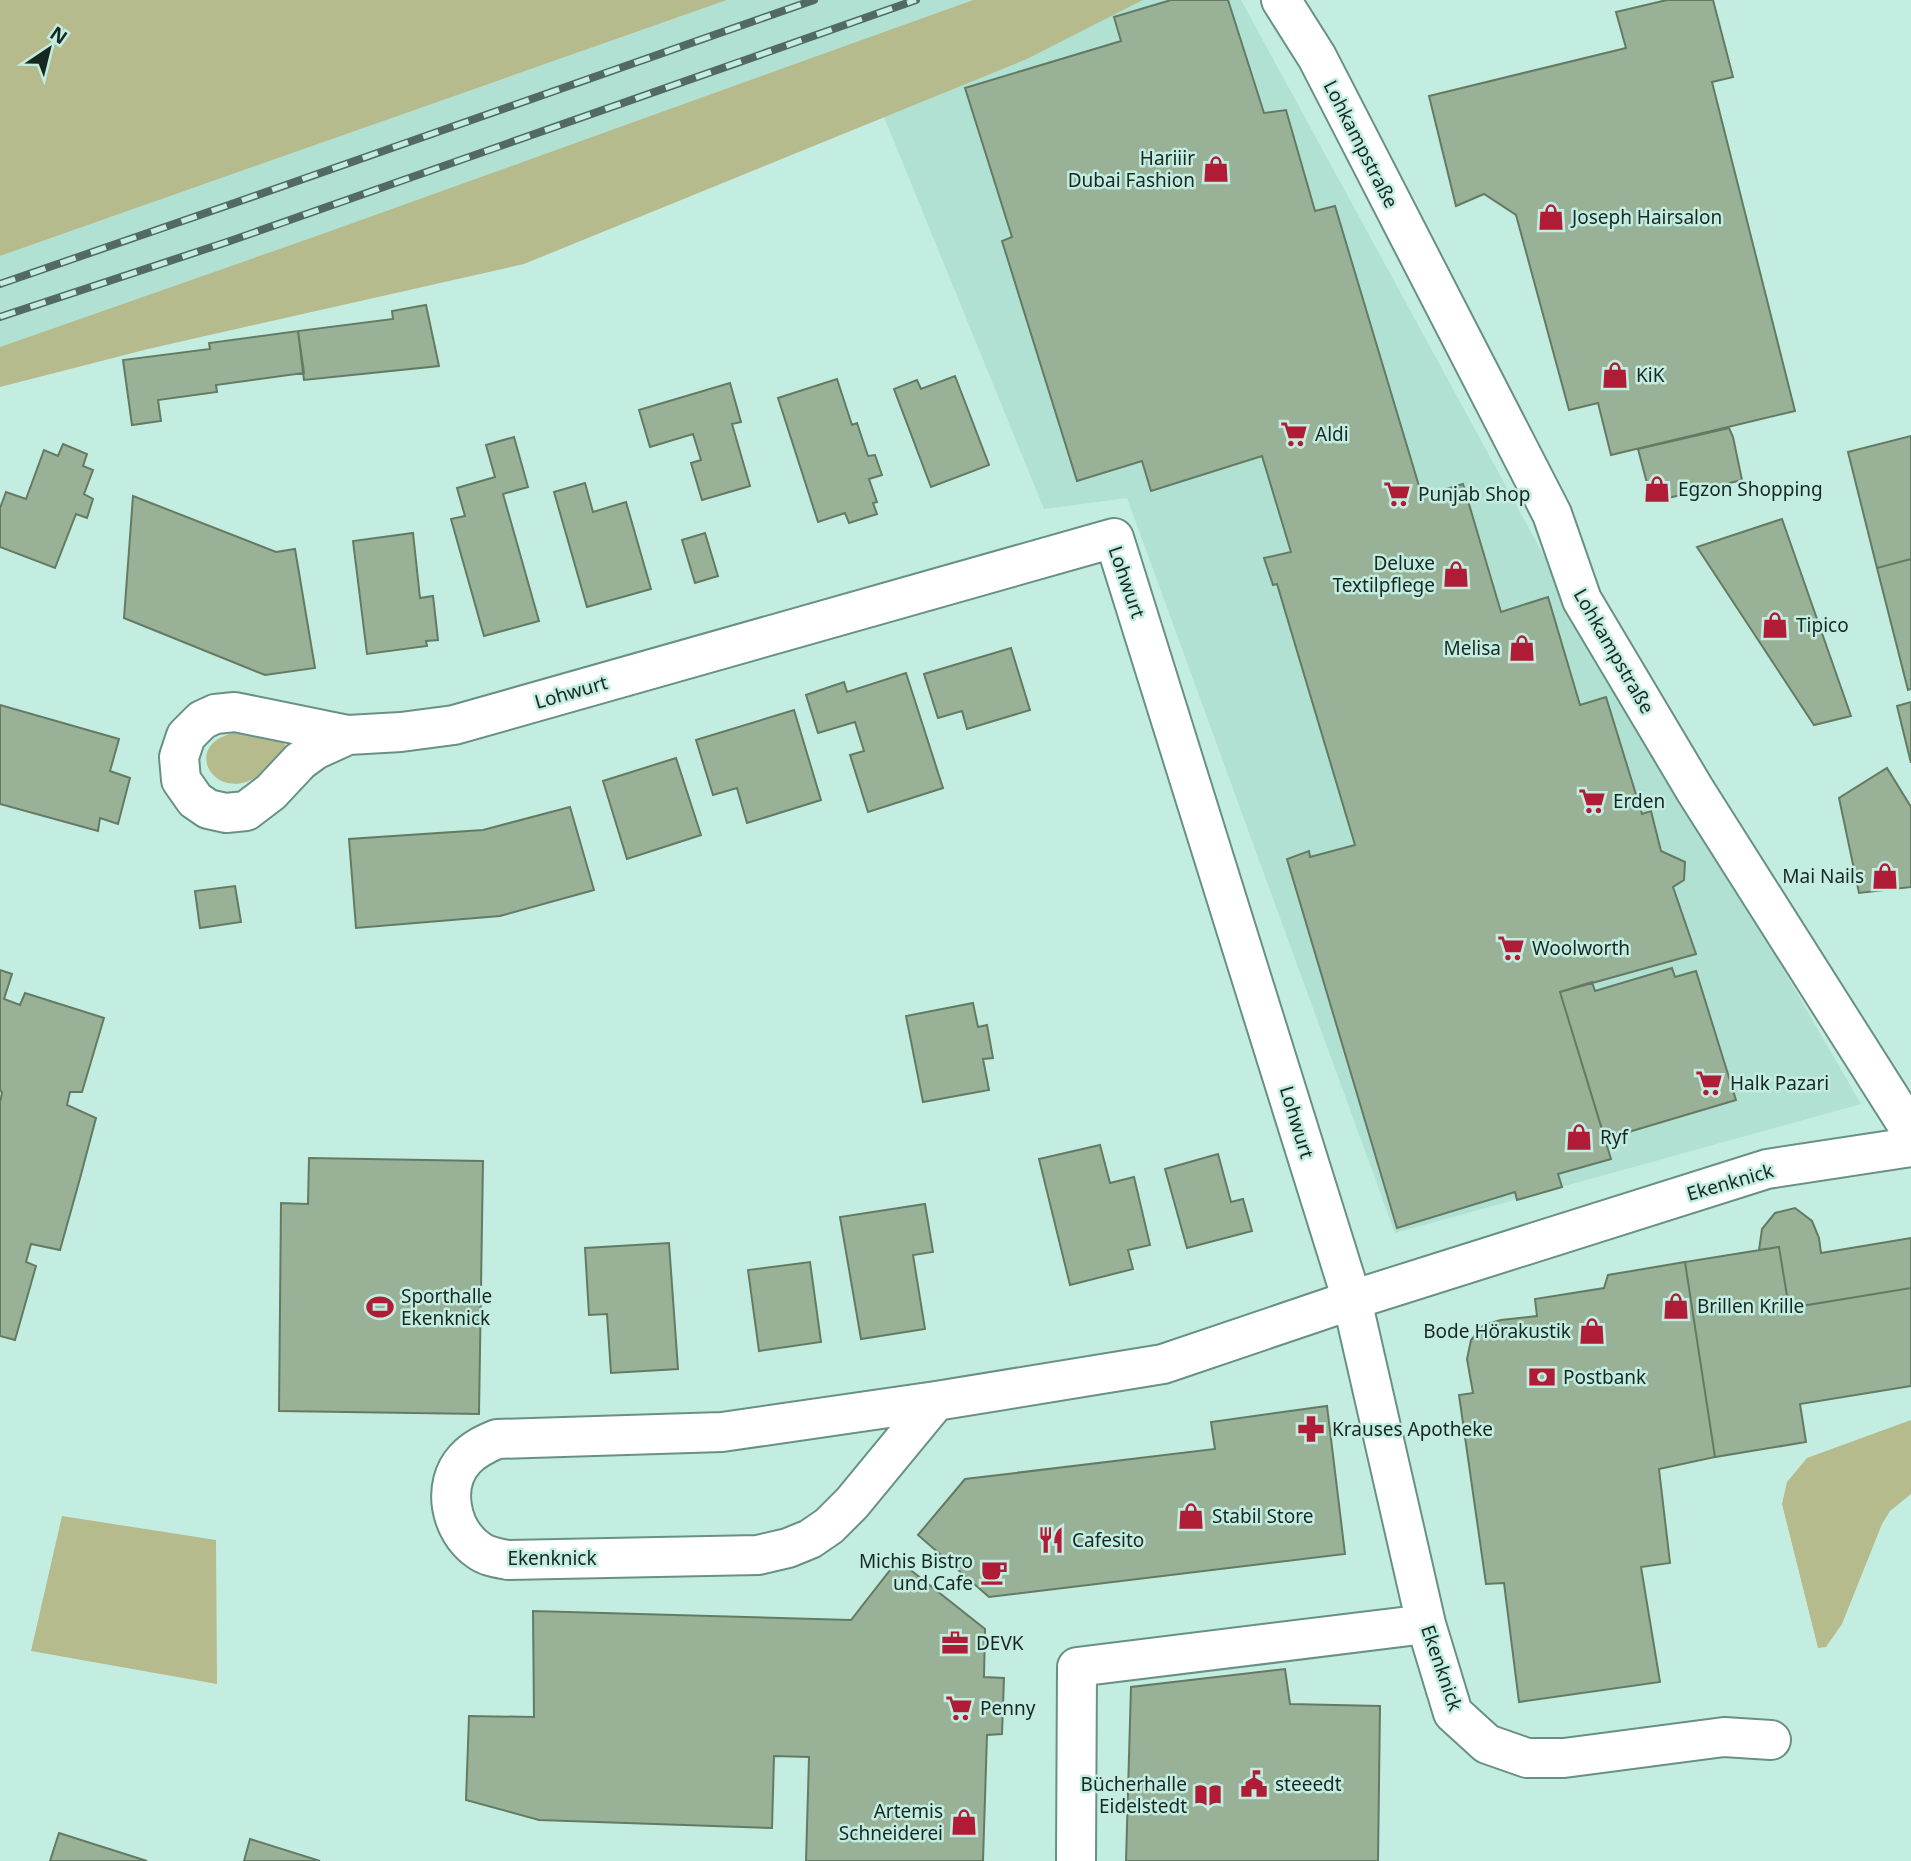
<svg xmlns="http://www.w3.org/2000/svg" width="1911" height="1861" viewBox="0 0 1911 1861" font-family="'Noto Sans',sans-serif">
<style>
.built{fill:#b0e1d3}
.green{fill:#b5bb8d}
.building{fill:#98b197;stroke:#647b63;stroke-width:2}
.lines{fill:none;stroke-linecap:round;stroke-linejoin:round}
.minor-casing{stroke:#699085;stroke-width:42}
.minor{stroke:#fff;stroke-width:38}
.rail-casing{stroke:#526a63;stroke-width:8}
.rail{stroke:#c4ede1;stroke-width:5;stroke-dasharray:16;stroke-linecap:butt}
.labels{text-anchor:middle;stroke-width:5;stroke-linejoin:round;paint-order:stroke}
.street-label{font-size:19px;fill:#172722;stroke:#c4ede1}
.poi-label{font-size:19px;fill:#172722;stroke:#c4ede1;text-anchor:start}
</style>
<rect width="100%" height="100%" fill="#c4ede1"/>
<path class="built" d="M 727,0 L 973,0 L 322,234 L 0,347 L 0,256 Z
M 1143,0 L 1241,0 L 1538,545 L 1861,1104 L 1395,1233 L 1127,498 L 1044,509 L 884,117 L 1027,59 Z"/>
<path class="green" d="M 0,0 L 727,0 L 0,256 Z
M 973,0 L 1143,0 L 1027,59 L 524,264 L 148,349 L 0,387 L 0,347 L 322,234 Z
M 234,733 L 278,740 L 284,743 L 287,749 C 281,759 274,765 264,772 C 215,810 179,744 234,733 Z
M 1911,1420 L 1911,1494 L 1890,1511 L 1882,1524 L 1842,1624 L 1826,1647 L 1818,1648 L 1782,1504 L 1787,1482 L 1807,1458 Z
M 62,1516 L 216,1540 L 217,1684 L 31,1651 Z"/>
<path class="building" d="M 1171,0 L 1228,0 L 1264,113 L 1286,110 L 1315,211 L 1335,206 L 1422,496 L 1463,484 L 1501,612 L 1548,597 L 1580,705 L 1606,697 L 1642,814 L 1651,811 L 1661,851 L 1685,862 L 1684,880 L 1673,887 L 1696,954 L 1560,992 L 1611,1159 L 1558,1174 L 1562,1187 L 1517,1200 L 1515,1192 L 1397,1228 L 1287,859 L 1309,851 L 1310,857 L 1355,845 L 1277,584 L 1273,585 L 1264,558 L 1291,552 L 1262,456 L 1151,491 L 1142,461 L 1077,481 L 1002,241 L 1012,237 L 965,88 L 1121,41 L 1114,17 Z
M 1667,0 L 1713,0 L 1733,77 L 1712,82 L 1795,411 L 1611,455 L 1598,403 L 1569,410 L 1516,215 L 1484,194 L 1456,206 L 1429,96 L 1626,48 L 1616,12 Z
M 426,305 L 439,366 L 304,380 L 298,331 L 393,319 L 392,311 Z
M 298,331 L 304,373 L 216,385 L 217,392 L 158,400 L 161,421 L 132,425 L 123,360 L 210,349 L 209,343 Z
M 955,376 L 989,465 L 931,487 L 894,389 L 917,380 L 921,389 Z
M 837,379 L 852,425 L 857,423 L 868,456 L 875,455 L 882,475 L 869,479 L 877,502 L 873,503 L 877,514 L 849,523 L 845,513 L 818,522 L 778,398 Z
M 730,383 L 741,422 L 732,424 L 750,486 L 702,500 L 691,463 L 701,460 L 693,434 L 650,447 L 639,410 Z
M 1729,428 L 1733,437 L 1742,480 L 1652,502 L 1638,449 Z
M 1911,436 L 1911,559 L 1877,568 L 1848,452 Z
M 514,437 L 528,487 L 503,494 L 539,621 L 484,636 L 451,519 L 465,516 L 457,488 L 495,477 L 486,445 Z
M 63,444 L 87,454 L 83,466 L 93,470 L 84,494 L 93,499 L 87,518 L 76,514 L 55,568 L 0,547 L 0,508 L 6,492 L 26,499 L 44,450 L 58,456 Z
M 585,483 L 593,512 L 626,502 L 651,589 L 587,607 L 554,492 Z
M 133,496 L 276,552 L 295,549 L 315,668 L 265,675 L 124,618 Z
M 1782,519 L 1851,716 L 1814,725 L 1697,547 Z
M 413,533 L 420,598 L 433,596 L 438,640 L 426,641 L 427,646 L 367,654 L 353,541 Z
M 705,533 L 718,576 L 695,583 L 682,540 Z
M 1911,559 L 1911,689 L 1908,690 L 1877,568 Z
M 1011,648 L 1030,710 L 967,729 L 962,711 L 938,718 L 924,674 Z
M 906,673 L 943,788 L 868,812 L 850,755 L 864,751 L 855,722 L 818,733 L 806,695 L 844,682 L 847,692 Z
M 1911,702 L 1911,763 L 1897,706 Z
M 0,705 L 119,739 L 110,771 L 130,778 L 118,824 L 100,818 L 98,831 L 0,804 Z
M 794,710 L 821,800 L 747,823 L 737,788 L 713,795 L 696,740 Z
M 676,758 L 701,835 L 627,859 L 603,781 Z
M 1887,768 L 1911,807 L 1911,887 L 1859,893 L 1839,798 Z
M 570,807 L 594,890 L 500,916 L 356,928 L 349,839 L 483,830 Z
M 235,886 L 241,922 L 200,928 L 195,891 Z
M 1672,968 L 1675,977 L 1696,971 L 1736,1100 L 1605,1139 L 1560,992 L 1592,982 L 1595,991 Z
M 0,970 L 12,974 L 4,999 L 20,1005 L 25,993 L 104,1018 L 82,1092 L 70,1092 L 67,1105 L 96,1118 L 79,1182 L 60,1250 L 31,1244 L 26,1262 L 36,1266 L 15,1340 L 0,1336 L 0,1102 L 2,1093 L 0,1089 Z
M 973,1003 L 978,1027 L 987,1025 L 993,1058 L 983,1059 L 989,1090 L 923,1102 L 906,1016 Z
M 1100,1145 L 1110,1183 L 1134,1177 L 1150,1245 L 1128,1250 L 1133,1269 L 1070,1285 L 1039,1159 Z
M 1218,1154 L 1231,1202 L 1243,1199 L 1252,1231 L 1187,1248 L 1165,1169 Z
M 309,1158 L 483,1161 L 479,1414 L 279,1411 L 281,1203 L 308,1204 Z
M 925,1204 L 933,1252 L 913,1255 L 925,1329 L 861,1339 L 840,1217 Z
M 1795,1208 L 1812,1221 L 1819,1238 L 1821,1253 L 1911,1238 L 1911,1288 L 1789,1308 L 1779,1247 L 1759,1250 L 1762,1229 L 1775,1213 Z
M 669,1243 L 678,1369 L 611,1373 L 607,1314 L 589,1315 L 585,1248 Z
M 1779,1247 L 1789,1308 L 1911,1288 L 1911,1386 L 1800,1404 L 1806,1442 L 1715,1457 L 1685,1262 Z
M 810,1262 L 821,1342 L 759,1351 L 748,1270 Z
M 1685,1262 L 1715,1457 L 1659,1469 L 1670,1563 L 1641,1567 L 1660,1682 L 1519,1702 L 1504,1583 L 1486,1584 L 1459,1395 L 1473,1393 L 1467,1359 L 1471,1340 L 1484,1325 L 1501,1320 L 1537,1316 L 1535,1299 L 1604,1288 L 1608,1275 Z
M 1327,1406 L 1345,1554 L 989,1597 L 918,1535 L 965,1479 L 1215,1449 L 1211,1422 Z
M 898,1560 L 985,1629 L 984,1677 L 1004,1678 L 1002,1734 L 987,1735 L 983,1861 L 806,1861 L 809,1757 L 774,1756 L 772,1828 L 539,1820 L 466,1800 L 469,1716 L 534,1717 L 533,1611 L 851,1620 Z
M 1285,1669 L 1290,1704 L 1380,1706 L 1378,1861 L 1126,1861 L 1131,1687 Z
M 59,1833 L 147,1861 L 50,1861 Z
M 250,1839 L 320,1861 L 244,1861 Z"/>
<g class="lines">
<defs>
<path id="minor" d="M 1281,0 L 1317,57 L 1552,514 L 1582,600 L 1695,790 L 1911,1131
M 348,735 L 315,750 L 300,761 L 271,792 L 246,811 L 226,813 L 208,809 L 195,800 L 181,780 L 179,757 L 186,736 L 202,720 L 215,714 L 235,712 L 348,735 L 401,732 L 454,725 L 1114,538 L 1352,1300 L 1426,1624 L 1453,1713 L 1487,1744 L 1527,1758 L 1564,1758 L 1724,1737 L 1771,1740
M 936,1401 L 852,1503 L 829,1526 L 810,1539 L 788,1548 L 758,1555 L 508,1560 C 498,1558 487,1557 478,1550 C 450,1530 441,1485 465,1459 C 474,1449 485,1444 497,1439 L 722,1432 L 936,1401 L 1163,1364 L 1352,1300 L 1767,1169 L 1911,1147
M 1076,1861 L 1077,1667 L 1426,1624"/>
</defs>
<use href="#minor" class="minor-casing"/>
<use href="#minor" class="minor"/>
<defs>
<path id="rail" d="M 0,284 L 223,207 L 814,0
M 0,317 L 230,241 L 916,0"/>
</defs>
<use href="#rail" class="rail-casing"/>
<use href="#rail" class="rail"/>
</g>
<defs>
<symbol id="shop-bare" viewBox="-9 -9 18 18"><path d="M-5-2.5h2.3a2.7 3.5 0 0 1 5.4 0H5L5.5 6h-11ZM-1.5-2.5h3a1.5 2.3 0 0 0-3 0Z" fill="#b01c36" stroke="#c4ede1" stroke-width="2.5" paint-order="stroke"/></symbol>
<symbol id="supermarket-bare" viewBox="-9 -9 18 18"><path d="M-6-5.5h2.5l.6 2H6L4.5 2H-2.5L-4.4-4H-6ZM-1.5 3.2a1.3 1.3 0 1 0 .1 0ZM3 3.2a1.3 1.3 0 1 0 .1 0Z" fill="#b01c36" stroke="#c4ede1" stroke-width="2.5" paint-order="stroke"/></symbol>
<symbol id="stadium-bare" viewBox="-9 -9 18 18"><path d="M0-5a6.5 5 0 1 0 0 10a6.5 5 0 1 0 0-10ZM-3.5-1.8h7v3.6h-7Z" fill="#b01c36" stroke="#c4ede1" stroke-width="2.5" paint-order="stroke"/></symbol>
<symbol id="bank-bare" viewBox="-9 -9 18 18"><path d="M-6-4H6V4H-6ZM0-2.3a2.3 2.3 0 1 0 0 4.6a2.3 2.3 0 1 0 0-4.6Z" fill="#b01c36" stroke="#c4ede1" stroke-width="2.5" paint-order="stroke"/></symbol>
<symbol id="pharmacy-bare" viewBox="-9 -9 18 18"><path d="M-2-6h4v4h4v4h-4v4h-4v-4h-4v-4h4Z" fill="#b01c36" stroke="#c4ede1" stroke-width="2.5" paint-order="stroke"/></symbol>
<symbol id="restaurant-bare" viewBox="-9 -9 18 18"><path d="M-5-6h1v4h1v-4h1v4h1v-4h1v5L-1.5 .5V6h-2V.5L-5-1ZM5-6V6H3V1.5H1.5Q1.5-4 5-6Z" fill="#b01c36" stroke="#c4ede1" stroke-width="2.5" paint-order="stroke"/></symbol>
<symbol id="cafe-bare" viewBox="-9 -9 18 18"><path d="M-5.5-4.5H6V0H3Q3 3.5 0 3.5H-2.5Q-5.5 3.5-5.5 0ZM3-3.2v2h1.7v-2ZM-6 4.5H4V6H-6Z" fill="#b01c36" stroke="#c4ede1" stroke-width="2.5" paint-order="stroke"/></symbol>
<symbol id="office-bare" viewBox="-9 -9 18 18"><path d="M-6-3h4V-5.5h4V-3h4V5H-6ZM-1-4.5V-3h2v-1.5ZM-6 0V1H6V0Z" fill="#b01c36" stroke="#c4ede1" stroke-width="2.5" paint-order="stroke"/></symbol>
<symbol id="civic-bare" viewBox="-9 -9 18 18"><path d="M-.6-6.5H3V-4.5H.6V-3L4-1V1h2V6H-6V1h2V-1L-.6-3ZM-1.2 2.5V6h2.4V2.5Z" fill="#b01c36" stroke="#c4ede1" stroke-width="2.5" paint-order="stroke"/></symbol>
<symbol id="library-bare" viewBox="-9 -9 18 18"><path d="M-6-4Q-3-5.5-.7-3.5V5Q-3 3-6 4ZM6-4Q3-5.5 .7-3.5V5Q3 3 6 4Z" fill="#b01c36" stroke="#c4ede1" stroke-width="2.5" paint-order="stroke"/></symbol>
</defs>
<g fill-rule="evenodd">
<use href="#shop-bare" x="1197" y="150" width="38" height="38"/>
<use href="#shop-bare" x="1532" y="198" width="38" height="38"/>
<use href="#shop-bare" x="1596" y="356" width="38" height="38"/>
<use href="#supermarket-bare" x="1275" y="415" width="38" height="38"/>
<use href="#shop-bare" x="1638" y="470" width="38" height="38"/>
<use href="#supermarket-bare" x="1378" y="475" width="38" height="38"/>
<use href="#shop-bare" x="1437" y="555" width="38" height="38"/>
<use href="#shop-bare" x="1756" y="606" width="38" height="38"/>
<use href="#shop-bare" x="1503" y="629" width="38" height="38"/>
<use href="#supermarket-bare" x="1573" y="782" width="38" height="38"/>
<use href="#shop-bare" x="1866" y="857" width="38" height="38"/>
<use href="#supermarket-bare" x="1492" y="929" width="38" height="38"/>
<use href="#supermarket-bare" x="1690" y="1064" width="38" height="38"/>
<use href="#shop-bare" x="1560" y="1118" width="38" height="38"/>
<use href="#shop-bare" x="1657" y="1287" width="38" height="38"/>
<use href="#stadium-bare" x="361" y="1288" width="38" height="38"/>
<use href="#shop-bare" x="1573" y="1312" width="38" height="38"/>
<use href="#bank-bare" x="1523" y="1358" width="38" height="38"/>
<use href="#pharmacy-bare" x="1292" y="1410" width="38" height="38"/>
<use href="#shop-bare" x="1172" y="1497" width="38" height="38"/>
<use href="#restaurant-bare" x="1032" y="1521" width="38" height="38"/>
<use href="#cafe-bare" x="975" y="1553" width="38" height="38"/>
<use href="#office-bare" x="936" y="1624" width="38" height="38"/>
<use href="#supermarket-bare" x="940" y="1689" width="38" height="38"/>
<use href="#civic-bare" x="1235" y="1765" width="38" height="38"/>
<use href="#library-bare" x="1189" y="1776" width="38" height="38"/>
<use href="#shop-bare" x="945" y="1803" width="38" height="38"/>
</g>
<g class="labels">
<g class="street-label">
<text transform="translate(1361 144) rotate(63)" y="7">Lohkampstraße</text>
<text transform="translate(1127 582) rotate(71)" y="7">Lohwurt</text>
<text transform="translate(1614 651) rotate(60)" y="7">Lohkampstraße</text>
<text transform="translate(571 692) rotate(-16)" y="7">Lohwurt</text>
<text transform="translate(1297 1122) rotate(73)" y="7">Lohwurt</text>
<text transform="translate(1730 1182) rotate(-16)" y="7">Ekenknick</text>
<text x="552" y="1565">Ekenknick</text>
<text transform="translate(1442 1668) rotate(71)" y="7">Ekenknick</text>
</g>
<g class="poi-label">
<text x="1195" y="165" text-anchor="end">Hariiir<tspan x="1195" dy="22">Dubai Fashion</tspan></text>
<text x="1572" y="224">Joseph Hairsalon</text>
<text x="1636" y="382">KiK</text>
<text x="1315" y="441">Aldi</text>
<text x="1678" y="496">Egzon Shopping</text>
<text x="1418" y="501">Punjab Shop</text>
<text x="1435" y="570" text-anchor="end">Deluxe<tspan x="1435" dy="22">Textilpflege</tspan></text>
<text x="1796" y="632">Tipico</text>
<text x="1501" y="655" text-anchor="end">Melisa</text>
<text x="1613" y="808">Erden</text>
<text x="1864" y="883" text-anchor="end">Mai Nails</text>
<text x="1532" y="955">Woolworth</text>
<text x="1730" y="1090">Halk Pazari</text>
<text x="1600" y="1144">Ryf</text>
<text x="401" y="1303">Sporthalle<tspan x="401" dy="22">Ekenknick</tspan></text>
<text x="1697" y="1313">Brillen Krille</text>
<text x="1571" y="1338" text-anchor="end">Bode Hörakustik</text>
<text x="1563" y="1384">Postbank</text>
<text x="1332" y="1436">Krauses Apotheke</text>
<text x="1212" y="1523">Stabil Store</text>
<text x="1072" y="1547">Cafesito</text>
<text x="973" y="1568" text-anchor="end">Michis Bistro<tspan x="973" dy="22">und Cafe</tspan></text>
<text x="976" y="1650">DEVK</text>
<text x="980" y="1715">Penny</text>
<text x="1187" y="1791" text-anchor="end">Bücherhalle<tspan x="1187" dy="22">Eidelstedt</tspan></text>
<text x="1275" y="1791">steeedt</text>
<text x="943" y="1818" text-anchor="end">Artemis<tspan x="943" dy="22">Schneiderei</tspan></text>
</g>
</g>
<g transform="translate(49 49) rotate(35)" stroke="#c4ede1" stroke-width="5" paint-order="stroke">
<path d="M0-5L12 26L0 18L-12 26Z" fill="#172722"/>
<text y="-10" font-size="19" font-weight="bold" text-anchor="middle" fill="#172722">N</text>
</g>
</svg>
